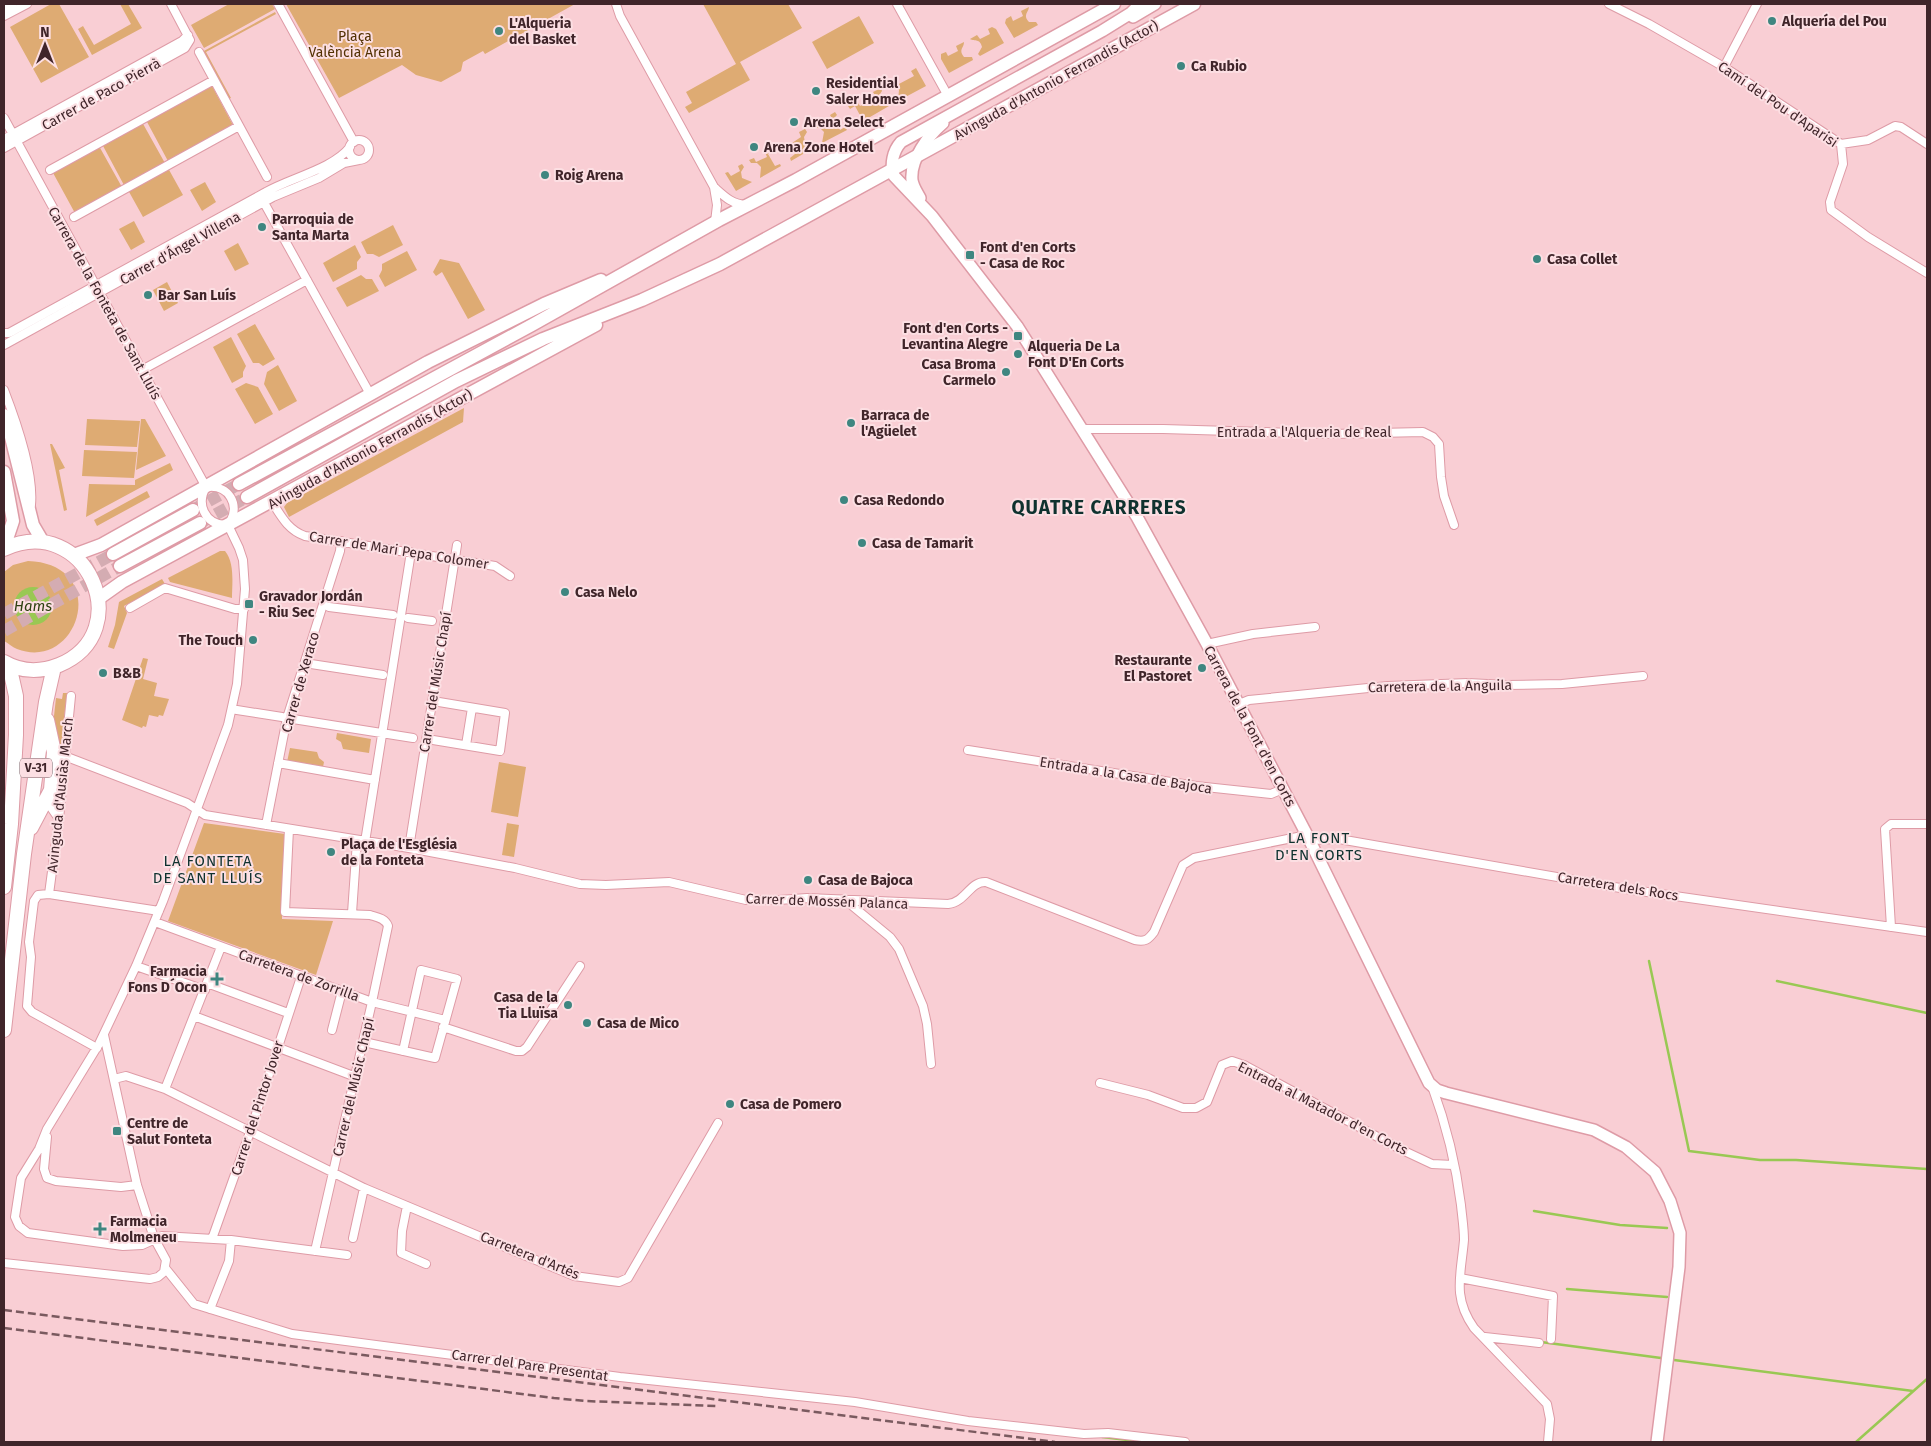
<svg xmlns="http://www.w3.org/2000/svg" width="1931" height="1446" viewBox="0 0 1931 1446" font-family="'Fira Sans',sans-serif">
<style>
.green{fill:#deab73}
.water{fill:#99c853}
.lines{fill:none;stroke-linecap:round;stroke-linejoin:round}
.stream{stroke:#99c853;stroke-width:2.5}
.primary-tunnel{stroke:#d4acb2;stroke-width:12;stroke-dasharray:12 6;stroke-linecap:butt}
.street-casing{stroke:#de9ba6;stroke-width:10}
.secondary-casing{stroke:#de9ba6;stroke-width:14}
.primary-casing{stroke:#de9ba6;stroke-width:15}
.highway-casing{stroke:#de9ba6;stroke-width:16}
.street{stroke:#fff;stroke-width:8}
.secondary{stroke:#fff;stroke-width:11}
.primary{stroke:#fff;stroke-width:12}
.highway{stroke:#fff;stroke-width:14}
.rail{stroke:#7a5a5f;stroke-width:2.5;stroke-dasharray:8 4;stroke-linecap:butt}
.poi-dot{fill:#3f8680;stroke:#fcdfe3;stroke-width:2}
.labels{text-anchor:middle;stroke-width:4;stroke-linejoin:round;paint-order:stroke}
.shield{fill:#fcdfe3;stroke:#785d62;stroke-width:1}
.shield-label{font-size:12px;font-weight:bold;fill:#40252a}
.poi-label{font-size:14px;font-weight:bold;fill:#40252a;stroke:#fcdfe3;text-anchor:start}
.park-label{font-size:14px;fill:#523103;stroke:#fcdfe3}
.street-label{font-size:14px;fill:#40252a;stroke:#fcdfe3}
.water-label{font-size:15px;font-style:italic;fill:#2d4011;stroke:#fcdfe3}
.neighbourhood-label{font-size:15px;letter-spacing:1px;fill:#0f322f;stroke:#fcdfe3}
.district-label{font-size:19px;font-weight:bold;letter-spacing:1px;fill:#0f322f;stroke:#fcdfe3}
</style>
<rect width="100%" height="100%" fill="#f9ced4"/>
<path class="green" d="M 51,4 L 59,4 L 89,57 L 41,83 L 10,27 Z
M 120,4 L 128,4 L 142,28 L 92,55 L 78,29 L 83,26 L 94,45 L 131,24 Z
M 229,4 L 272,4 L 275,9 L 204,48 L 191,25 Z
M 286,4 L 575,4 L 485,54 L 483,51 L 463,62 L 461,71 L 441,82 L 416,75 L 402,65 L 339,98 Z
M 703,4 L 788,4 L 802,28 L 740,62 L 750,80 L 689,113 L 685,107 L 692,103 L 686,92 L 736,64 Z
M 1029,7 C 1029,12 1022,15 1029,22 L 1036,22 L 1038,25 L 1014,38 L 1005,23 L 1006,19 L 1011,16 L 1013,21 L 1023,16 L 1021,11 Z
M 275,12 L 276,14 L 206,52 L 231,98 L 228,99 L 202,52 Z
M 859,16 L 874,43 L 827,69 L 812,42 Z
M 992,27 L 996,29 L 1004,43 L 980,56 L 978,54 L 982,47 C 980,38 975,42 970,39 L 977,35 L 980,39 L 990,34 L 988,29 Z
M 964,42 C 964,48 958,50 964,57 L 972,57 L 973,60 L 949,73 L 941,59 L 941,54 L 946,52 L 948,56 L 958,51 L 956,46 Z
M 916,68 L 926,86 L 898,101 L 899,90 L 896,87 L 889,87 L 887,84 L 894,80 L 897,85 L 914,76 L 911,71 Z
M 211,84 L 234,127 L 169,163 L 146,120 Z
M 881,88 L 882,91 L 878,97 L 879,101 L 889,106 L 858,124 L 857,122 L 862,119 L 855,106 L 850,109 L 848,106 L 857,101 L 860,106 L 876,97 L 873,92 Z
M 835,112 L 837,115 L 834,118 L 840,130 L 845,127 L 847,130 L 822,143 L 824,132 L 820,128 L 814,128 L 812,125 L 818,122 L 821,126 L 833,120 L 830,115 Z
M 142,122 L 166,165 L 125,187 L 102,144 Z
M 805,129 L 807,132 L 804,137 L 805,143 L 815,147 L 791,161 L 790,158 L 795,154 L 789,145 L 801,137 L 799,132 Z
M 99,146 L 123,189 L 76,215 L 52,171 Z
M 771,148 L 773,151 L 768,154 L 775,166 L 780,164 L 781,166 L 760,178 L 761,167 L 757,163 L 751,163 L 749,160 L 754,158 L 756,162 L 767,157 L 765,152 Z
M 742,164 L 744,167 L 741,172 L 742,178 L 752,182 L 736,191 L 725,173 L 728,172 L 731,176 L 740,171 L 738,166 Z
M 168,168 L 183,195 L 143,217 L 128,190 Z
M 205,182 L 216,202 L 202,211 L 190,190 Z
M 134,221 L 145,242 L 131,250 L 119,229 Z
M 393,225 L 403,245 L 379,257 L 373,254 L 367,254 L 361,242 Z
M 238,243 L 249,264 L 235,271 L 224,251 Z
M 355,245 L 361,257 L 357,262 L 357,269 L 333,282 L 323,263 Z
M 407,251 L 417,270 L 385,287 L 379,276 L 382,270 L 382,264 Z
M 440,259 L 459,263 L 485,310 L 468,319 L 442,272 L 436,276 L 433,272 Z
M 361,275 L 366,279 L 372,279 L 379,291 L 347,307 L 336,288 Z
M 167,282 L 178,303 L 164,311 L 153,290 Z
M 255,324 L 275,359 L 263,366 L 259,363 L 253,363 L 237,334 Z
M 231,337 L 246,366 L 243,372 L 243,377 L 232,383 L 213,347 Z
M 278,365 L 297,401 L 279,411 L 264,384 L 267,372 Z
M 246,383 L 258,387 L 273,414 L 255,424 L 235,389 Z
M 464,408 L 463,422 L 289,517 L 284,507 L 287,503 Z
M 87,419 L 140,421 L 137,447 L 85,445 Z
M 141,419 L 145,419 L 166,456 L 136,470 Z
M 50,444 L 52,444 L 65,468 L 59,470 L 67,510 L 64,511 Z
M 84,450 L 137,452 L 134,478 L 82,476 Z
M 170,463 L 173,470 L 86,517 L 89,484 L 135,485 L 135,480 Z
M 147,491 L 150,497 L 97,526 L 94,520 Z
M 220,551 L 225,551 C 235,563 232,584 232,598 L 170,582 L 168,578 Z
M 28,561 C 112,564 79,673 17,649 C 12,647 8,643 4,641 L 4,572 L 13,565 Z
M 162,579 L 165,584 L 124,606 L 127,613 L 114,649 L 108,647 L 115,625 L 119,602 Z
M 143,658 L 148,659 L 143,679 L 157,683 L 154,696 L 169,699 L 163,716 L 159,715 L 158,717 L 149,715 L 146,727 L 143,726 L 142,728 L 122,720 Z
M 63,693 L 67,693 L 61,746 L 59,750 L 53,725 L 56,698 L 62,699 Z
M 337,733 L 371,739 L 369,753 L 343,749 L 341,742 L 336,739 Z
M 290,748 L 317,752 L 319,758 L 324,762 L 323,767 L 287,762 Z
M 499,762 L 526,767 L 518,817 L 491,812 Z
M 204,823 L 285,834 L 282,919 L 333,921 L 316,975 L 168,921 Z
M 507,823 L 519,825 L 514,857 L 502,855 Z"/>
<path class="water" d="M14 606a19 19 0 1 1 38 0a19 19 0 1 1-38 0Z"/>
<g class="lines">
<path class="stream" d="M 1649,961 L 1689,1151 L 1760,1160 L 1796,1160 L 1927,1169
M 1777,981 L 1927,1013
M 1534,1211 L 1620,1225 L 1667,1228
M 1567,1289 L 1667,1297
M 1541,1342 L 1661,1358
M 1674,1360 L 1913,1391
M 1102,1437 L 1145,1442
M 1856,1442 L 1927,1379"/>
<path class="primary-tunnel" d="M 193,510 L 239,484
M 200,523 L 247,497
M 4,614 L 113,554
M 4,631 L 120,566"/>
<defs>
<path id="street" d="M 278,4 L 354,142
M 616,4 L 620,16 L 714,187 L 717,205 L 715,222
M 897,4 L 948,96
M 1609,4 L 1649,24 L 1724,67 L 1841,144 L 1843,164 L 1830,202 L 1831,210 L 1868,237 L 1927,273
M 4,8 L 12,4
M 4,16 L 27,4
M 199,52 L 267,177
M 1724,67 L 1757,4
M 4,118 L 206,487
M 4,139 L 182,41 L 188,35
M349 150a10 10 0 1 1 20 0a10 10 0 1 1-20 0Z
M 1841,144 L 1868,140 L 1895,126 L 1901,127 L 1927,144
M 4,148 L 185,48 L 190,40 L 171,4
M 50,170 L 214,80
M 715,188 C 725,197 732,204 746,205
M 262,199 L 370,394
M 74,217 L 239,126
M 4,333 L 9,333 C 95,286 181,239 266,192 C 290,178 333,169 350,147
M 4,345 L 273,197 L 319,178 L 344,163 L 359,160
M 142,370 L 307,280
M 4,390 C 16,421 34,473 31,505
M 1081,429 L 1163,429 L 1331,434 L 1423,432 L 1433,437 L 1439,444 L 1441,477 L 1444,496 L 1454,525
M 206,487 C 196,504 205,524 225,525
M 208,487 C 229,485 240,505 230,522
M 272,502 C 281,516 288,530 305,536 L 495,566 L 510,576
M 228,525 L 239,548 L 243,560 L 245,589 L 237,684 L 228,725 L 163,901 L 136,966 L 99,1044 L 47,1129 L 39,1149 L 21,1178 L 15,1217 L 19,1226 L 28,1233 L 123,1246 L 142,1245 L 162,1236 L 231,1240 L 347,1255
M 329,607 L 393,615
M 130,608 L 165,588 L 235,609 L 244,609
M 408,618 L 432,621
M 1207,644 L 1253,634 L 1315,627
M 311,664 L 383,675
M 1239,704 L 1249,700 L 1388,686 L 1468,683 L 1506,685 L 1562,684 L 1643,676
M 237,710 L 282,717
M 293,719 L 413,738
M 427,739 L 500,751 L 505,713 L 433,701
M 466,745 L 472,708
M 968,750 L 1196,786 L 1271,794 L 1283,789
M 54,752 L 187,803 L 205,815 L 409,848 L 515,868 L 580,884 L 606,885 L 669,882 L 746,900 L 779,900 L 807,898 L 948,904 C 966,902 970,881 986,882 L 1135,940 C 1145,942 1148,940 1154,932 L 1183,865 L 1194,858 L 1307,835
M 278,763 L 375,780
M 50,796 L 50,806 L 59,819
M 266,825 L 287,718 L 340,551 L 341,541
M 289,829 L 285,912 L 370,915 C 376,917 385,918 388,926 L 372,1002 L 315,1251
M 1310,840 L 1339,839 L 1626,889 L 1927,932
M 365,842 L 411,552
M 409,848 L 457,545
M 49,894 L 59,819 L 71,696
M 844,899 L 890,937 L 899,949 L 923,1006 L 927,1024 L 931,1064
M 352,913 L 357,841
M 155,922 L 372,1002 L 445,1020
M 1891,927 L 1885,829 L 1891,824 L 1927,824
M 136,966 L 205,990
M 207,983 L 288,1013
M 194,1016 L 356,1077
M 443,1027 L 516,1051 L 522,1051 L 527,1047 L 580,966
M 332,1030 L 342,991
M 364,1042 L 435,1058 L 457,979 L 421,970 L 403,1051
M 97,1048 L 32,1012 L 27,1006 L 31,957 L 29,942 L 34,901 L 38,895 L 49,894 L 159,911
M 114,1079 L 126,1076 L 165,1089 L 364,1188 L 574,1276 L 619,1282 L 628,1278 L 718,1123
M 1100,1083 L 1148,1095 L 1183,1108 L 1196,1108 L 1207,1102 L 1222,1065 L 1232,1061 L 1244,1065 L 1400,1149 L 1432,1164 L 1453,1165
M 1432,1086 C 1446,1124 1456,1165 1461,1205 C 1462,1216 1464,1228 1464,1240 C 1461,1275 1452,1297 1474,1328 L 1547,1404 L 1550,1419 L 1548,1442
M 165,1089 L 221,947
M 47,1137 L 44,1169 L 47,1178 L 56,1181 L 121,1187 L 137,1185
M 407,1206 L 402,1231 L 401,1253 L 426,1264
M 353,1238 L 364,1188
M 212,1239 L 250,1132 L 301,977
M 4,1263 L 150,1279 L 158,1277 L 164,1272 L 166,1260 L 154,1238 L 137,1185 L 104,1035
M 166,1269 L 194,1304 L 292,1334 L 620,1377 L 855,1402 L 968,1421 L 1084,1434 L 1108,1433 L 1185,1442
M 1460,1278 L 1553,1296 L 1551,1339
M 210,1309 L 229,1261 L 231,1240
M 1485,1337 L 1539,1343"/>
<path id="secondary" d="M 1140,4 L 1131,13 L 1102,31 L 901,142 C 893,151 890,164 894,176 L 932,216 L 1017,326 L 1137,517 L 1207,644 L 1307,835 L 1429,1083 L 1437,1090 L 1446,1093 L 1594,1130 L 1626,1147 L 1655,1172 L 1670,1201 L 1680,1233 L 1679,1267 L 1657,1442
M 1133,17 L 1155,4
M 920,198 C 917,192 913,187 912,180 C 910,159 928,136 943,123"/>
<path id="primary" d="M 4,415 L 10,433 L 33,525 L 43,542
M 4,472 L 13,521 L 4,548
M 239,484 L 532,325 L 719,220 L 796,180 L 1114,4
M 247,497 L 456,381 L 543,339 L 642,300 L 720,264 L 1194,4
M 113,554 L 193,510
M 74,555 L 101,545 L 428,362 L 544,304 L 601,280
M 120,566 L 200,523
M 98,599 L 122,582 L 596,325"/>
<path id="highway" d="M 4,549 C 86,511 139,632 59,665 C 41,672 21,672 4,662
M 31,828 L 51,790 L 54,752 L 47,720
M 4,887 L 11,824 L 16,735 L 16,696 L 9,665
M 4,1030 L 24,854 L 46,702 L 54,667"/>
</defs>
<use href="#street" class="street-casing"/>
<use href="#secondary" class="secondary-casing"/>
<use href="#primary" class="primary-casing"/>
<use href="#highway" class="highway-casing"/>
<use href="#street" class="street"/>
<use href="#secondary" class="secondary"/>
<use href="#primary" class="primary"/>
<use href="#highway" class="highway"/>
<path class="rail" d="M 4,1310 L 1055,1442
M 4,1328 L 554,1398 L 585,1401 L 716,1406"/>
</g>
<g class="poi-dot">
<circle cx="1772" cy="21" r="5"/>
<circle cx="499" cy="31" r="5"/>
<circle cx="1181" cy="66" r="5"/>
<circle cx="816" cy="91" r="5"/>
<circle cx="794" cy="122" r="5"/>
<circle cx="754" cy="147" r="5"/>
<circle cx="545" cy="175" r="5"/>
<circle cx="262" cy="227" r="5"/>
<rect x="965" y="250" width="10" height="10" rx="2.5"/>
<circle cx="1537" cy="259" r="5"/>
<circle cx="148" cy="295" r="5"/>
<rect x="1013" y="331" width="10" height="10" rx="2.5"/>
<circle cx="1018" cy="354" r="5"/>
<circle cx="1006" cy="372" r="5"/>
<circle cx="851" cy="423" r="5"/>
<circle cx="844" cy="500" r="5"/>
<circle cx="862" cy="543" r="5"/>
<circle cx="565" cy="592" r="5"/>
<rect x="244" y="599" width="10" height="10" rx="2.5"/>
<circle cx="253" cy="640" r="5"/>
<circle cx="1202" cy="668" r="5"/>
<circle cx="103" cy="673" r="5"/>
<circle cx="331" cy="852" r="5"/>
<circle cx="808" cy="880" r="5"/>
<path d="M214.5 971.5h5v5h5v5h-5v5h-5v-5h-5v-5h5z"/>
<circle cx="568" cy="1005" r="5"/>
<circle cx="587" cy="1023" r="5"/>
<circle cx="730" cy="1104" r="5"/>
<rect x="112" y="1126" width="10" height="10" rx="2.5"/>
<path d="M97.5 1221.5h5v5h5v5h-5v5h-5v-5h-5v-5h5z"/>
</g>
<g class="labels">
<rect class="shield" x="20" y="758.5" width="32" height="19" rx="4"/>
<g class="shield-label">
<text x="36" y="772">V-31</text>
</g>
<g class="poi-label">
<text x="1782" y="26">Alquería del Pou</text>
<text x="509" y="28">L'Alqueria<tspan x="509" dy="16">del Basket</tspan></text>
<text x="1191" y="71">Ca Rubio</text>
<text x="826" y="88">Residential<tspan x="826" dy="16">Saler Homes</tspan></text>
<text x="804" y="127">Arena Select</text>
<text x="764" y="152">Arena Zone Hotel</text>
<text x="555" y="180">Roig Arena</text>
<text x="272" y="224">Parroquia de<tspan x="272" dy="16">Santa Marta</tspan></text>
<text x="980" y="252">Font d'en Corts<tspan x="980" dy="16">- Casa de Roc</tspan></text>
<text x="1547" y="264">Casa Collet</text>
<text x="158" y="300">Bar San Luís</text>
<text x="1008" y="333" text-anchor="end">Font d'en Corts -<tspan x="1008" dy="16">Levantina Alegre</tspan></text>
<text x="1028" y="351">Alqueria De La<tspan x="1028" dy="16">Font D'En Corts</tspan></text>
<text x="996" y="369" text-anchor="end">Casa Broma<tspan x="996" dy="16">Carmelo</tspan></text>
<text x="861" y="420">Barraca de<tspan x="861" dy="16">l'Agüelet</tspan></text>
<text x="854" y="505">Casa Redondo</text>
<text x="872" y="548">Casa de Tamarit</text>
<text x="575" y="597">Casa Nelo</text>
<text x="259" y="601">Gravador Jordán<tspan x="259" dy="16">- Riu Sec</tspan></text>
<text x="243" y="645" text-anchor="end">The Touch</text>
<text x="1192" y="665" text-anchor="end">Restaurante<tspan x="1192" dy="16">El Pastoret</tspan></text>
<text x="113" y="678">B&amp;B</text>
<text x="341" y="849">Plaça de l'Església<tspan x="341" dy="16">de la Fonteta</tspan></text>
<text x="818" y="885">Casa de Bajoca</text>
<text x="207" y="976" text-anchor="end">Farmacia<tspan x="207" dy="16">Fons D´Ocon</tspan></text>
<text x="558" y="1002" text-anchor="end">Casa de la<tspan x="558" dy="16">Tia Lluïsa</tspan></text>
<text x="597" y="1028">Casa de Mico</text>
<text x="740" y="1109">Casa de Pomero</text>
<text x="127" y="1128">Centre de<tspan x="127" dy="16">Salut Fonteta</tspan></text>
<text x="110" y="1226">Farmacia<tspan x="110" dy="16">Molmeneu</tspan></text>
</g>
<g class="park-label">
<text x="355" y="41">Plaça<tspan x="355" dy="16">València Arena</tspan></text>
</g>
<g class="street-label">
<text transform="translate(1056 80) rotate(-29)" y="5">Avinguda d'Antonio Ferrandis (Actor)</text>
<text transform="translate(101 94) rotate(-29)" y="5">Carrer de Paco Pierrà</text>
<text transform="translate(1778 104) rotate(34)" y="5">Camí del Pou d'Aparisi</text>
<text transform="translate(180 248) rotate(-29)" y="5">Carrer d'Ángel Villena</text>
<text transform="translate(105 303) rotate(61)" y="5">Carrera de la Fonteta de Sant Lluís</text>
<text x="1304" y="437">Entrada a l'Alqueria de Real</text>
<text transform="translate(370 449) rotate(-29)" y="5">Avinguda d'Antonio Ferrandis (Actor)</text>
<text transform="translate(399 550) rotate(9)" y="5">Carrer de Mari Pepa Colomer</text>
<text transform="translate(300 682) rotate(-74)" y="5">Carrer de Xeraco</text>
<text transform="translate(435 682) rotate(-81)" y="5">Carrer del Músic Chapí</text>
<text transform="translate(1440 686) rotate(-1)" y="5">Carretera de la Anguila</text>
<text transform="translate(1250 726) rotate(62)" y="5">Carrera de la Font d'en Corts</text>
<text transform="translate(1126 775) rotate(9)" y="5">Entrada a la Casa de Bajoca</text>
<text transform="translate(60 795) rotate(-84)" y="5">Avinguda d'Ausiàs March</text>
<text transform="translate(1618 886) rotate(9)" y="5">Carretera dels Rocs</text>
<text transform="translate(827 901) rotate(2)" y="5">Carrer de Mossén Palanca</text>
<text transform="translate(299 975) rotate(20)" y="5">Carretera de Zorrilla</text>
<text transform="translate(353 1087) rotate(-77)" y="5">Carrer del Músic Chapí</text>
<text transform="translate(257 1108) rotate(-72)" y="5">Carrer del Pintor Jover</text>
<text transform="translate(1323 1108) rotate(27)" y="5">Entrada al Matador d'en Corts</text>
<text transform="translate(530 1255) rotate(22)" y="5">Carretera d'Artés</text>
<text transform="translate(530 1365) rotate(8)" y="5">Carrer del Pare Presentat</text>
</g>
<g class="water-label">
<text x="33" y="611">Hams</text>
</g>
<g class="neighbourhood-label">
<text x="1319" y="843">LA FONT<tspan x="1319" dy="17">D'EN CORTS</tspan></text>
<text x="208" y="866">LA FONTETA<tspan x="208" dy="17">DE SANT LLUÍS</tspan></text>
</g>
<g class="district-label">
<text x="1099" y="514">QUATRE CARRERES</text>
</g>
</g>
<rect width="1931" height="1446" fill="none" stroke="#40252a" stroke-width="10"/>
<g transform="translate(45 45)" stroke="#fcdfe3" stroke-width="4" paint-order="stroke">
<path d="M0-4L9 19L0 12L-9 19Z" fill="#40252a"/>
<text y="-8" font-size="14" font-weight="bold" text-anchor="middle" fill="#40252a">N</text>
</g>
</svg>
